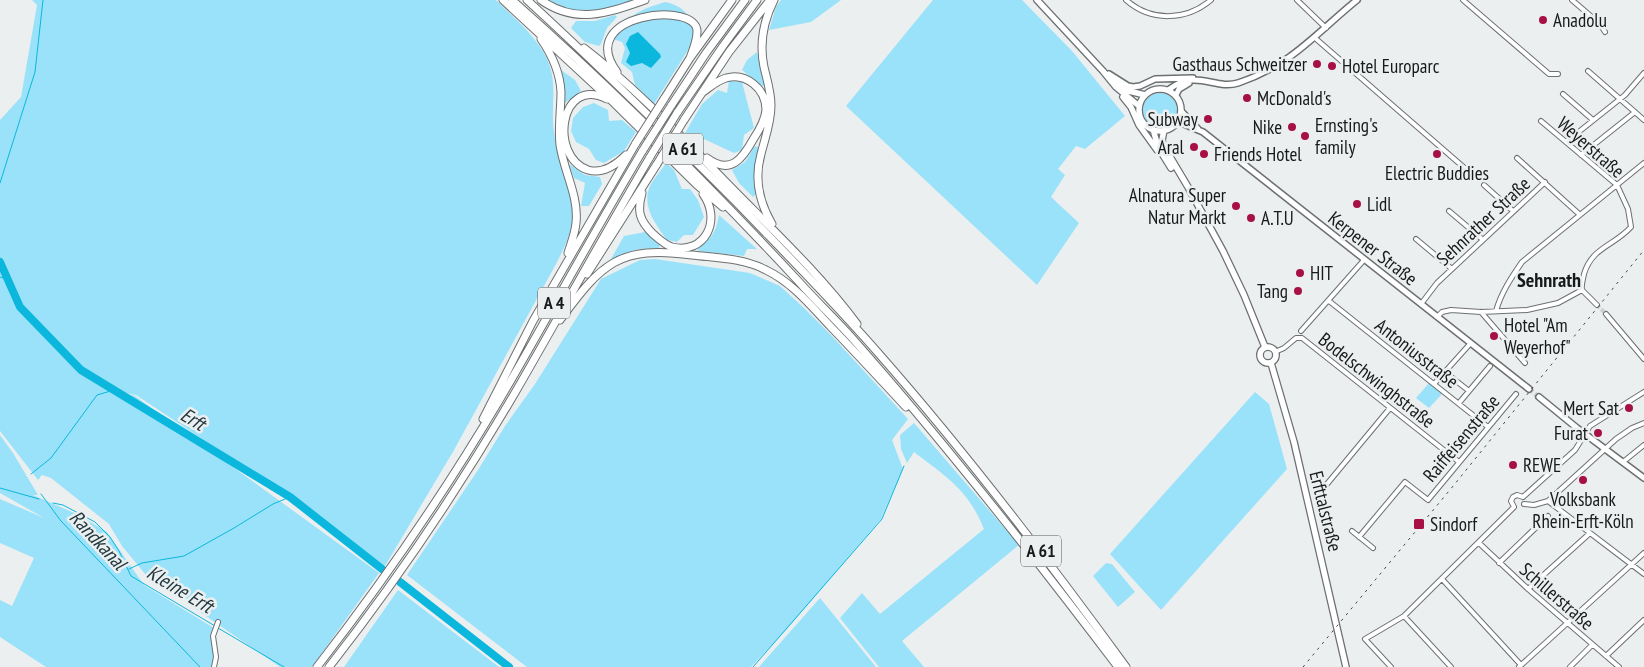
<svg xmlns="http://www.w3.org/2000/svg" width="1644" height="667" viewBox="0 0 1644 667" font-family="'PT Sans Narrow',sans-serif">
<style>
.green{fill:#9ae2f9}
.water{fill:#0bb7dc}
.lines{fill:none;stroke-linecap:round;stroke-linejoin:round}
.stream{stroke:#0bb7dc;stroke-width:1}
.river{stroke:#0bb7dc;stroke-width:8}
.minor-tunnel{stroke:#cbcfd0;stroke-width:4;stroke-dasharray:4 2;stroke-linecap:butt}
.tertiary-tunnel{stroke:#cbcfd0;stroke-width:5;stroke-dasharray:5 2.5;stroke-linecap:butt}
.minor-casing{stroke:#6d7071;stroke-width:6}
.tertiary-casing{stroke:#6d7071;stroke-width:8}
.secondary-casing{stroke:#6d7071;stroke-width:8}
.motorway-casing{stroke:#6d7071;stroke-width:9}
.minor{stroke:#fff;stroke-width:4}
.tertiary{stroke:#fff;stroke-width:5}
.secondary{stroke:#fff;stroke-width:5.5}
.motorway{stroke:#fff;stroke-width:7}
.rail{stroke:#444545;stroke-width:1;stroke-dasharray:2.5 5;stroke-linecap:butt}
.motorway-bridge-casing{stroke:#6d7071;stroke-width:9;stroke-linecap:butt}
.motorway-bridge{stroke:#fff;stroke-width:7}
.poi-dot{fill:#a61045;stroke:#ebeff0;stroke-width:2}
.labels{text-anchor:middle;stroke-width:5;stroke-linejoin:round;paint-order:stroke}
.shield{fill:#ebeff0;stroke:#57595a;stroke-width:1}
.shield-label{font-size:18px;font-weight:bold;fill:#181919}
.poi-label{font-size:19px;fill:#181919;stroke:#ebeff0;text-anchor:start}
.street-label{font-size:19px;fill:#181919;stroke:#ebeff0}
.neighbourhood-label{font-size:20px;font-weight:bold;fill:#181919;stroke:#ebeff0}
.water-label{font-size:20px;font-style:italic;fill:#21383f;stroke:#ebeff0}
</style>
<rect width="100%" height="100%" fill="#ebeff0"/>
<path class="green" d="M 32,0 L 496,0 C 513,17 535,35 546,57 C 559,83 550,106 554,132 C 557,158 572,187 573,214 C 573,232 564,248 556,264 L 454,450 L 385,566 L 290,497 L 136,395 L 124,393 L 135,396 L 379,573 L 312,667 L 280,667 L 187,603 L 187,599 L 150,580 L 122,546 L 109,524 L 51,478 L 42,475 L 38,480 L 0,431 L 0,120 L 21,97 L 37,5 Z
M 545,0 L 639,0 L 597,13 L 564,10 Z
M 781,0 L 841,0 L 811,22 L 769,30 L 776,7 Z
M 933,0 L 1022,0 L 1072,51 L 1125,116 L 1085,149 L 1076,146 L 1058,169 L 1065,175 L 1051,197 L 1079,223 L 1037,285 L 846,106 Z
M 665,2 C 686,6 693,19 695,39 L 654,104 L 635,85 L 632,72 L 621,63 L 625,48 L 622,42 L 613,39 C 627,15 639,10 665,2 Z
M 615,15 L 617,17 L 607,28 L 601,44 L 599,46 L 585,42 L 571,28 L 576,21 L 595,21 Z
M 757,52 L 765,84 L 762,87 L 742,70 L 747,60 Z
M 561,70 L 575,80 L 581,91 L 565,103 Z
M 729,81 L 742,82 L 754,128 L 744,135 L 742,150 L 734,153 L 704,139 L 685,133 L 702,104 L 718,90 L 727,93 Z
M1143 110a17 17 0 1 1 34 0a17 17 0 1 1-34 0Z
M 594,103 L 608,110 L 609,121 L 622,120 L 636,132 L 624,151 L 604,163 L 596,160 L 589,149 L 576,142 L 571,131 L 573,118 L 583,107 Z
M 755,146 L 759,148 L 754,176 L 756,194 L 753,197 L 739,183 L 732,170 L 745,162 Z
M 666,163 L 674,170 L 682,189 L 690,189 L 698,200 L 704,217 L 693,235 L 684,235 L 677,242 L 667,240 C 656,225 641,206 650,186 C 654,178 661,171 666,163 Z
M 569,164 L 585,175 L 600,177 L 602,184 L 589,206 L 581,206 L 585,183 L 574,178 Z
M 719,215 L 757,249 L 747,249 L 744,256 L 698,251 L 698,248 C 712,238 716,232 719,215 Z
M 645,232 L 660,245 L 659,248 L 638,249 L 611,259 L 624,236 Z
M 655,259 L 750,273 L 780,286 L 804,308 L 831,335 L 908,419 L 892,440 L 903,469 L 881,519 L 788,628 L 751,667 L 527,667 L 407,575 L 478,470 L 505,426 L 535,384 L 601,279 L 640,260 Z
M 1429,383 L 1442,394 L 1429,408 L 1416,398 Z
M 1255,392 L 1269,404 L 1287,469 L 1161,610 L 1110,554 Z
M 914,423 L 1019,545 L 902,641 L 924,667 L 879,667 L 840,618 L 862,593 L 880,614 L 984,529 C 968,489 946,477 914,452 L 907,463 L 901,449 L 900,435 Z
M 0,435 L 13,453 L 38,495 L 33,495 L 79,515 L 107,532 L 144,585 L 214,628 C 211,643 215,652 213,667 L 46,667 L 0,637 L 0,600 L 12,606 L 34,558 L 0,543 L 0,499 L 44,518 L 0,493 Z
M 1106,563 L 1112,564 L 1135,592 L 1118,607 L 1093,576 Z
M 398,590 L 499,667 L 344,667 Z
M 820,598 L 876,667 L 759,667 Z"/>
<path class="water" d="M 638,32 L 660,54 L 661,57 L 651,68 L 642,63 L 631,66 L 626,62 L 630,53 L 626,44 L 630,36 Z"/>
<g class="lines">
<path class="stream" d="M 0,183 L 35,72 L 43,0
M 0,277 L 7,279
M 31,474 L 51,458 L 97,395 L 114,390
M 0,488 L 39,499
M 41,494 L 61,521 L 200,667
M 53,503 L 63,505 L 95,522 L 110,537 L 119,551 L 131,576 L 215,626
M 129,569 L 142,563 L 184,556 L 234,528 L 273,504 L 290,497
M 218,628 L 284,667
M 753,667 L 882,519 L 904,466"/>
<path class="river" d="M 0,262 L 20,307 L 81,370 L 290,497 L 382,569
M 400,582 L 509,667"/>
<path class="minor-tunnel" d="M 1597,305 L 1606,314"/>
<path class="tertiary-tunnel" d="M 1529,389 L 1539,397"/>
<defs>
<path id="minor" d="M 1126,0 C 1151,22 1186,21 1211,0
M 1297,0 L 1326,28
M 1463,0 L 1549,74 L 1558,74
M 1572,0 L 1600,24 L 1605,32
M 1315,38 L 1468,171
M 1588,71 L 1644,120
M 1563,94 L 1593,120
M 1541,121 L 1617,185 L 1628,209 L 1631,227 C 1614,246 1592,247 1584,274 C 1583,280 1581,284 1582,290
M 1566,142 L 1625,95 L 1644,73
M 1581,155 L 1635,112
M 1517,158 L 1579,214
M 1484,185 L 1513,211
M 1449,211 L 1482,239
M 1416,239 L 1452,269
M 1582,290 L 1597,305
M 1329,301 L 1488,427
M 1421,304 L 1437,283 L 1545,182
M 1496,311 C 1501,293 1511,278 1522,262 L 1644,163
M 1481,312 L 1525,363
M 1606,314 L 1644,359
M 1437,317 L 1442,312 L 1451,310 L 1481,312 L 1527,310 L 1558,303 L 1582,290
M 1301,331 L 1364,260
M 1275,352 L 1284,348 L 1296,338 L 1302,338 L 1459,462
M 1445,372 L 1469,391
M 1434,384 L 1469,345
M 1459,403 L 1490,366
M 1623,462 L 1644,445
M 1327,484 L 1390,408
M 1523,497 L 1575,450 L 1590,426 L 1644,392
M 1548,501 L 1644,574
M 1524,504 L 1534,505 L 1548,501 L 1616,439 L 1632,428 L 1644,423
M 1514,507 L 1511,501 L 1513,497 L 1517,495 L 1523,497
M 1352,531 L 1373,548
M 1359,537 L 1405,482 L 1428,500 L 1516,394
M 1479,543 L 1528,589 L 1619,667
M 1499,563 L 1548,516
M 1442,579 L 1521,665
M 1528,589 L 1590,533
M 1404,616 L 1451,667
M 1606,656 L 1644,620
M 214,667 L 216,657 L 213,636 L 218,622
M 1391,667 L 1365,639 L 1404,616 L 1514,507
M 1519,667 L 1644,553
M 1570,667 L 1592,645"/>
<path id="tertiary" d="M 1109,74 L 1128,86 L 1133,87 L 1140,86 L 1155,79 L 1193,78
M 1168,90 C 1175,85 1183,80 1192,80 C 1208,79 1222,88 1238,83 C 1292,65 1315,34 1357,0
M 1176,95 L 1179,89 L 1189,83
M 1181,111 L 1198,129
M 1176,123 L 1184,124 L 1203,132 L 1529,389
M 1539,397 L 1577,428 L 1644,478"/>
<path id="secondary" d="M 1037,0 L 1103,71 L 1116,87 L 1139,106
M 1114,80 L 1129,91 L 1145,95
M1139 110a21 21 0 1 1 42 0a21 21 0 1 1-42 0Z
M 1123,97 L 1131,107 L 1139,125 L 1157,150
M 1153,129 L 1158,147 L 1171,168
M 1164,130 L 1162,140 L 1163,145 L 1188,187 L 1223,251 L 1244,295 L 1265,347
M1260 355a8 8 0 1 1 16 0a8 8 0 1 1-16 0Z
M 1271,363 L 1294,442 L 1346,667"/>
<path id="motorway" d="M 503,0 L 614,103 L 696,184 L 723,207
M 512,0 C 613,89 708,184 800,283 C 817,302 836,320 853,339 C 946,444 1033,555 1118,667
M 527,0 C 599,66 669,135 738,204 C 786,254 835,303 880,355 C 968,455 1048,560 1126,667
M 541,0 C 576,25 608,13 645,0
M 541,39 C 552,55 560,72 561,92 C 561,110 558,127 560,145 C 564,172 579,196 576,223 C 575,234 571,243 568,253
M 584,48 C 632,85 674,129 717,173 C 764,222 816,269 857,324
M 617,72 C 573,13 699,0 697,32 C 697,41 693,50 690,58
M 703,92 C 710,87 718,80 726,78 C 746,72 766,89 766,110 C 765,120 760,129 754,138 C 743,158 731,176 707,158
M 607,99 C 559,75 549,157 588,170 C 602,174 616,165 626,155
M 664,99 L 690,58 L 732,0
M 671,106 L 706,53 L 745,0
M 677,113 L 723,46 L 757,0
M 684,120 L 729,52 L 770,0
M 642,193 C 637,211 639,220 653,234 C 659,239 665,245 672,247 C 705,255 722,220 703,194
M 772,224 C 759,202 754,179 761,154 C 765,138 771,123 771,105 C 771,92 767,80 764,67 C 759,43 763,22 774,0
M 587,274 L 657,164
M 560,320 C 602,263 619,245 692,255 C 717,258 743,258 766,270 C 793,283 811,306 831,327 C 856,353 881,380 906,407
M 483,419 L 533,321 L 636,143
M 317,667 C 383,582 445,492 500,399 C 548,317 594,232 643,150
M 329,667 C 398,579 460,487 516,391 C 561,313 604,235 650,157"/>
</defs>
<use href="#minor" class="minor-casing"/>
<use href="#tertiary" class="tertiary-casing"/>
<use href="#secondary" class="secondary-casing"/>
<use href="#motorway" class="motorway-casing"/>
<use href="#minor" class="minor"/>
<use href="#tertiary" class="tertiary"/>
<use href="#secondary" class="secondary"/>
<use href="#motorway" class="motorway"/>
<path class="rail" d="M 1303,667 L 1454,485 L 1644,250"/>
<defs>
<path id="motorway-bridge" d="M 636,143 L 664,99
M 643,150 L 671,106
M 650,157 L 677,113
M 657,164 L 684,120"/>
</defs>
<use href="#motorway-bridge" class="motorway-bridge-casing"/>
<use href="#motorway-bridge" class="motorway-bridge"/>
</g>
<g class="poi-dot">
<circle cx="1543" cy="20" r="5"/>
<circle cx="1317" cy="64" r="5"/>
<circle cx="1332" cy="66" r="5"/>
<circle cx="1247" cy="98" r="5"/>
<circle cx="1208" cy="119" r="5"/>
<circle cx="1292" cy="127" r="5"/>
<circle cx="1305" cy="136" r="5"/>
<circle cx="1194" cy="147" r="5"/>
<circle cx="1204" cy="154" r="5"/>
<circle cx="1437" cy="154" r="5"/>
<circle cx="1357" cy="204" r="5"/>
<circle cx="1236" cy="206" r="5"/>
<circle cx="1251" cy="218" r="5"/>
<circle cx="1300" cy="273" r="5"/>
<circle cx="1298" cy="291" r="5"/>
<circle cx="1494" cy="336" r="5"/>
<circle cx="1629" cy="408" r="5"/>
<circle cx="1598" cy="433" r="5"/>
<circle cx="1513" cy="465" r="5"/>
<circle cx="1583" cy="480" r="5"/>
<rect x="1413" y="518" width="12" height="12" rx="2.5"/>
</g>
<g class="labels">
<g class="shield">
<rect x="663" y="133.5" width="40" height="31" rx="4"/>
<rect x="538" y="287.5" width="32" height="31" rx="4"/>
<rect x="1021" y="535.5" width="40" height="31" rx="4"/>
</g>
<g class="shield-label">
<text x="683" y="155">A 61</text>
<text x="554" y="309">A 4</text>
<text x="1041" y="557">A 61</text>
</g>
<g class="poi-label">
<text x="1553" y="27">Anadolu</text>
<text x="1307" y="71" text-anchor="end">Gasthaus Schweitzer</text>
<text x="1342" y="73">Hotel Europarc</text>
<text x="1257" y="105">McDonald's</text>
<text x="1198" y="126" text-anchor="end">Subway</text>
<text x="1315" y="132">Ernsting's<tspan x="1315" dy="22">family</tspan></text>
<text x="1282" y="134" text-anchor="end">Nike</text>
<text x="1184" y="154" text-anchor="end">Aral</text>
<text x="1214" y="161">Friends Hotel</text>
<text x="1437" y="180" text-anchor="middle">Electric Buddies</text>
<text x="1226" y="202" text-anchor="end">Alnatura Super<tspan x="1226" dy="22">Natur Markt</tspan></text>
<text x="1367" y="211">Lidl</text>
<text x="1261" y="225">A.T.U</text>
<text x="1310" y="280">HIT</text>
<text x="1288" y="298" text-anchor="end">Tang</text>
<text x="1504" y="332">Hotel "Am<tspan x="1504" dy="22">Weyerhof"</tspan></text>
<text x="1619" y="415" text-anchor="end">Mert Sat</text>
<text x="1588" y="440" text-anchor="end">Furat</text>
<text x="1523" y="472">REWE</text>
<text x="1583" y="506" text-anchor="middle">Volksbank<tspan x="1583" dy="22">Rhein-Erft-Köln</tspan></text>
<text x="1430" y="531">Sindorf</text>
</g>
<g class="street-label">
<text transform="translate(1591 147) rotate(41)" y="7">Weyerstraße</text>
<text transform="translate(1483 221) rotate(-43)" y="7">Sehnrather Straße</text>
<text transform="translate(1373 248) rotate(38)" y="7">Kerpener Straße</text>
<text transform="translate(1417 353) rotate(38)" y="7">Antoniusstraße</text>
<text transform="translate(1377 380) rotate(38)" y="7">Bodelschwinghstraße</text>
<text transform="translate(1461 438) rotate(-50)" y="7">Raiffeisenstraße</text>
<text transform="translate(1326 511) rotate(76)" y="7">Erfttalstraße</text>
<text transform="translate(1557 596) rotate(41)" y="7">Schillerstraße</text>
</g>
<g class="neighbourhood-label">
<text x="1549" y="287">Sehnrath</text>
</g>
<g class="water-label">
<text transform="translate(193 419) rotate(31)" y="7">Erft</text>
<text transform="translate(98 540) rotate(47)" y="7">Randkanal</text>
<text transform="translate(180 589) rotate(31)" y="7">Kleine Erft</text>
</g>
</g>
</svg>
